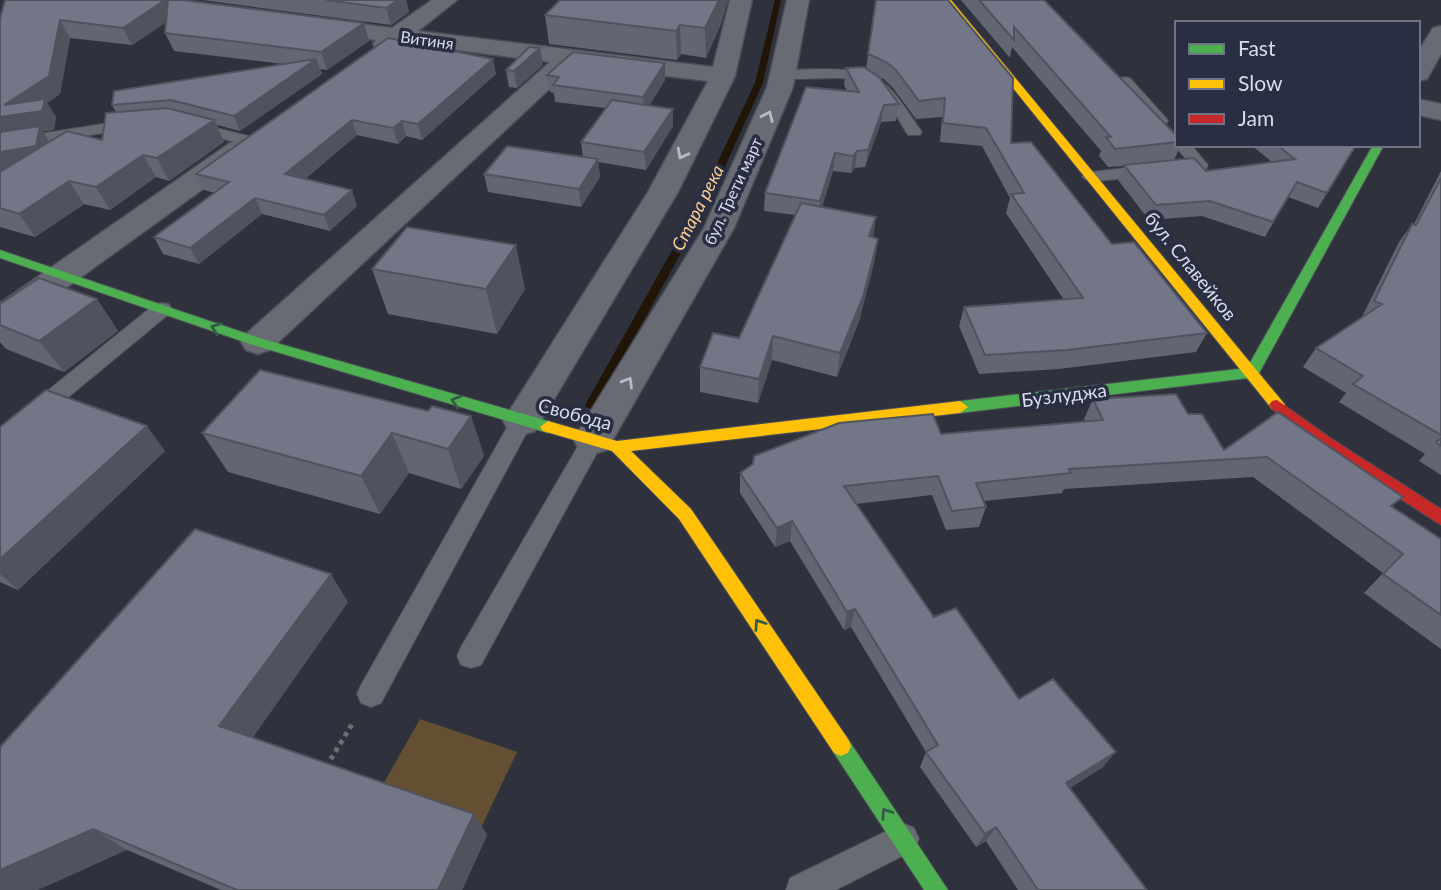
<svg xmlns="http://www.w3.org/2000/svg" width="1441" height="890" viewBox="0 0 1441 890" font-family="Lato,sans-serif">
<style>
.green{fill:#644f32}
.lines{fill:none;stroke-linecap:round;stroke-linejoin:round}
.stream{fill:#201507;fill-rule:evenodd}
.lane-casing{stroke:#4b4d57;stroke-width:2}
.street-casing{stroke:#4b4d57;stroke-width:3}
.fast-casing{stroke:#4b4d57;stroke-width:2}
.slow-casing{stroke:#4b4d57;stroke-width:2}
.jam-casing{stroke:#4b4d57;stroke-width:2}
.path{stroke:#6d6f77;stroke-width:5;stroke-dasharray:4.5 4.5;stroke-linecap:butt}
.lane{fill:#696b74;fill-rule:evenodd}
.street{fill:#696b74;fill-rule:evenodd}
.fast{fill:#4caf50;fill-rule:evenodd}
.slow{fill:#ffc107;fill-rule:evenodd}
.jam{fill:#c62828;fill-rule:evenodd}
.wall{fill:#626573;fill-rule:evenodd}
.shaded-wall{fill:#50535e}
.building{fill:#727686;stroke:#50535e;stroke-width:2}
.oneway{stroke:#b7bac7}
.oneway2{stroke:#355b48}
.labels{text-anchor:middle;stroke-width:7;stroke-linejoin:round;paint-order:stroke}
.far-street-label{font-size:16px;fill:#d8dcea;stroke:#292e43}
.far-water-label{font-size:18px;font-style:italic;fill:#fcce8f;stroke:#292e43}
.street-label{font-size:19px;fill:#d8dcea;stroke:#292e43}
</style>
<rect width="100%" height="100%" fill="#2f323d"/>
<path class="green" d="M 420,719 L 517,752 L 479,832 L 376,797 Z"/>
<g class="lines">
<path class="stream" d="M 775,0 L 781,0 L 763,83 L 707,206 L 595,408 L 587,408 L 585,405 L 697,206 L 755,83 Z"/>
<defs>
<path id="lane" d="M 820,69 C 885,69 887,82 922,132 L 920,135 L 908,135 C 898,120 889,98 873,87 C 849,68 792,87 778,74 L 785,70 Z
M 1125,77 L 1130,78 L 1166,118 L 1168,121 L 1166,124 L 1154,124 L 1120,84 L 1118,81 L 1120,78 Z
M 134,119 L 142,124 L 140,127 L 0,150 L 0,140 Z
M 192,122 L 257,138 L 259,141 L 251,146 L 186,130 L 184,127 L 186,124 Z
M 1177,141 L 1177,145 L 1191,145 L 1208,165 L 1206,169 L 1090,182 L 1082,177 L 1090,172 L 1188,161 L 1174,145 Z
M 162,303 L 169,304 L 172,309 L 169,314 L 8,447 L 0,450 L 0,429 L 155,304 Z
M 522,413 L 530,415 L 533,421 L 381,703 L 371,707 L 361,703 L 357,694 L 361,685 L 514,415 Z
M 593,431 L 601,434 L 604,440 L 481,665 L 471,668 L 461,665 L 457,656 L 461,647 L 585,434 Z
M 903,823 L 914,828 L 919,839 L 914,850 L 836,890 L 786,890 L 790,878 Z"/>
<path id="street" d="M 432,0 L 457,0 L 418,31 L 713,67 L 730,0 L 752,0 L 735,76 L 678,192 L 535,431 L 522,435 L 509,431 L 503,421 L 648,192 L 708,81 L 575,65 L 270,350 L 258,354 L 246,350 L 241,342 L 246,334 L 550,62 L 402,43 L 385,51 L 377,49 L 373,44 L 376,40 L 314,32 L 306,30 L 303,25 L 306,20 L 314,18 L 392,28 Z
M 787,0 L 809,0 L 793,87 L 734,228 L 607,450 L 593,454 L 579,450 L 574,440 L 579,430 L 704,228 L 767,87 Z
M 1441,26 L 1441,54 L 1427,79 L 1418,81 L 1418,52 L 1433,28 Z
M 1418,99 L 1441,104 L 1441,120 L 1418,115 Z
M 240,141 L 250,143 L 254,149 L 250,155 L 12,327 L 0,330 L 0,303 L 230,143 Z"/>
<path id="fast" d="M 1373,145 L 1384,145 L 1257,377 L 960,413 L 955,411 L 952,407 L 955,403 L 960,401 L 1247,368 Z
M 0,250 L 263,339 L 548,421 L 556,427 L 548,433 L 253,345 L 0,258 Z
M 841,736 L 848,739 L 948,890 L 924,890 L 834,753 L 831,746 L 834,739 Z"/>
<path id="slow" d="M 942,0 L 951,0 L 1282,401 L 1285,405 L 1282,409 L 1272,409 Z
M 960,401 L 968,407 L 960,413 L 631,451 L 691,509 L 848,739 L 851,746 L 848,753 L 841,756 L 834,753 L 679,519 L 612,451 L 543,431 L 540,427 L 548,421 L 617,441 Z"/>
<path id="jam" d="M 1277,400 L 1329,437 L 1441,509 L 1441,525 L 1317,445 L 1272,409 L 1269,405 L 1272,401 Z"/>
</defs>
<use href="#lane" class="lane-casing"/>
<use href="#street" class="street-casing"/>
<use href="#fast" class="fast-casing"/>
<use href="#slow" class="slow-casing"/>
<use href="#jam" class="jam-casing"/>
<path class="path" d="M 326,767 L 354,721"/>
<use href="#lane" class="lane"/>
<use href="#street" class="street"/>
<use href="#fast" class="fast"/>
<use href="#slow" class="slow"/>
<use href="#jam" class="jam"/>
</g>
<path class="wall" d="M 202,0 L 406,0 L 409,12 L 391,25 Z
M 560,0 L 728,0 L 721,24 L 706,58 L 681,54 L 677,60 L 549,44 L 545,15 Z
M 876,0 L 1011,143 L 1112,244 L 1207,333 L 1196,352 L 1059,369 L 979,374 L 959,326 L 964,307 L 1064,300 L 1006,213 L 1010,198 L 982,146 L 940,142 L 942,117 L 916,119 L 893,88 L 884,79 L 880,78 L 899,104 L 896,121 L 881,122 L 865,167 L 855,168 L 851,173 L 833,171 L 822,207 L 876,217 L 873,237 L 878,239 L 874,263 L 859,321 L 837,377 L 772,360 L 758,403 L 700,392 L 700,367 L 739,338 L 795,215 L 764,211 L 765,193 L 847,91 L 844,85 L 846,68 L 866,69 Z
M 961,0 L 1044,0 L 1177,136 L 1177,145 L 1181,145 L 1174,160 L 1206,171 L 1272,162 L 1251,145 L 1356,145 L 1318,208 L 1288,197 L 1265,237 L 1202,216 L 1149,220 L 1118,180 L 1124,166 L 1108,167 L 1099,156 L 1101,151 L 1012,47 L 1010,58 Z
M 0,19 L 364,23 L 369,41 L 327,70 L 320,69 L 322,74 L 240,131 L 217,125 L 224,142 L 169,181 L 156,177 L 110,210 L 84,204 L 35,237 L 0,227 ZM 166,22 L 165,33 L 174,51 L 283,64 L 112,105 L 116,112 L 102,140 L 49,142 L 43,131 L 54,130 L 56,117 L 47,103 L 60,94 L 70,38 L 132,45 Z
M 388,38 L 496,74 L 422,140 L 406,136 L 398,144 L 357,135 L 305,179 L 357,206 L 330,231 L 262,214 L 199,264 L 163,254 L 154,237 L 215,193 L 204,190 L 196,174 Z
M 665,63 L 665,80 L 649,106 L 673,109 L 673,126 L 646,170 L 598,162 L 600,177 L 581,207 L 488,192 L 484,174 L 583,157 L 581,142 L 606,108 L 555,102 L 554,93 L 550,92 L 547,75 Z
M 543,65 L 517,88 L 509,87 L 506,70 Z
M 1441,171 L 1441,475 L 1419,461 L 1425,454 L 1339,402 L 1346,393 L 1303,367 L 1316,348 L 1362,317 L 1399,242 L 1412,224 L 1414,224 Z
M 372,269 L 525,289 L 497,334 L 388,314 Z
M 97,299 L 118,331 L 64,372 L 6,349 L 0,342 L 0,304 Z
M 1093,399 L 1188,414 L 1224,450 L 1278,412 L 1393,508 L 1441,539 L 1441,649 L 1364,593 L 1383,573 L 1253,477 L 1064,489 L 1062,493 L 984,501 L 986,507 L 979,527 L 946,530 L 932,495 L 856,504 L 934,617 L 1019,699 L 1103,767 L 1070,788 L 1147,890 L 1018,890 L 986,841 L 976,847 L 920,767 L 926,752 L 851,627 L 844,630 L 790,541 L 775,547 L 740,493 L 740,473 L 941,434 L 1085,422 L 1084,419 Z
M 428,411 L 471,416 L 484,456 L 461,489 L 409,473 L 380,514 L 228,472 L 202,433 Z
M 0,427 L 165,451 L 18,590 L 0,582 Z
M 348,602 L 253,737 L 474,814 L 487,835 L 462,890 L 221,890 L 127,850 L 0,890 Z"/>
<path class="shaded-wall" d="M 165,0 L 169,0 L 176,16 L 132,45 L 123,28 Z
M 398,0 L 406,0 L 409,12 L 391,25 L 386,8 Z
M 719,0 L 728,0 L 721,24 L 706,58 L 705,28 Z
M 60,20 L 70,38 L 60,94 L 47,103 L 56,117 L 54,130 L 43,131 L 51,145 L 0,173 L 0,117 L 4,105 Z
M 364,23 L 369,41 L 327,70 L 321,52 Z
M 680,25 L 681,54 L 677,60 L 676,31 Z
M 540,48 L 543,65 L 517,88 L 514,71 Z
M 316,59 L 322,74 L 240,131 L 234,116 Z
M 493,59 L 496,74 L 422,140 L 418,124 Z
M 665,63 L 665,80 L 644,114 L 643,97 Z
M 884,105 L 881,122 L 865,167 L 868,150 Z
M 673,109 L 673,126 L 646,170 L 644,152 Z
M 214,120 L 224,142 L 169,181 L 157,158 Z
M 352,120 L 357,135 L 291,190 L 285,174 Z
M 402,121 L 406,136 L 398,144 L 393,128 Z
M 857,151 L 855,168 L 851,173 L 853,156 Z
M 835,153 L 833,171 L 818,219 L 820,201 Z
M 143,155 L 156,177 L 110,210 L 96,187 Z
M 598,159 L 600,177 L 581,207 L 579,189 Z
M 69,181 L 84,204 L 35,237 L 19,214 Z
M 352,190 L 357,206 L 330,231 L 324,215 Z
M 255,198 L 262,214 L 199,264 L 190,248 Z
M 876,217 L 872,241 L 869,236 Z
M 878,239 L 874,263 L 859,321 L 837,377 L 840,353 Z
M 516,245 L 525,289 L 497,334 L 486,289 Z
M 97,299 L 118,331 L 64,372 L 39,341 Z
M 773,336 L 772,360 L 758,403 L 759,379 Z
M 471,416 L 484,456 L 461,489 L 448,449 Z
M 147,426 L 165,451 L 18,590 L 0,574 L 0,559 Z
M 392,433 L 409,473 L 380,514 L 361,476 Z
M 792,521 L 790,541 L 775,547 L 777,528 Z
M 331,574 L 348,602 L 244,750 L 219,726 Z
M 855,609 L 851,627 L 844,630 L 847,612 Z
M 1116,752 L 1103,767 L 1054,798 L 1066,783 Z
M 474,814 L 487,835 L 462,890 L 438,890 Z
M 996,827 L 986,841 L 976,847 L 985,834 Z
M 93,829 L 127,850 L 38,890 L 0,890 L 0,870 Z"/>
<path class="building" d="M 5,0 L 165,0 L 123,28 L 60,20 L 49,76 L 4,105 L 45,99 L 42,111 L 0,117 L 0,19 Z
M 168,0 L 183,0 L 364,23 L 321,52 L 165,33 Z
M 326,0 L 398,0 L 386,8 Z
M 560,0 L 719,0 L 705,28 L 680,25 L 676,31 L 545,15 Z
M 876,0 L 948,0 L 1013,78 L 1011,143 L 1031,142 L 1112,244 L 1134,242 L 1207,333 L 1067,350 L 985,355 L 964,307 L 1083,298 L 1011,194 L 1024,193 L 986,128 L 943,123 L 945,98 L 919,101 L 896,70 L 886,62 L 868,54 Z
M 979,0 L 1044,0 L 1177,136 L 1177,142 L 1115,149 L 1106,137 L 1111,137 L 1014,27 L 1014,40 Z
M 388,38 L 493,59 L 418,124 L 402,121 L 393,128 L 352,120 L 285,174 L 352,190 L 324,215 L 255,198 L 190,248 L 154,237 L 229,182 L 196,174 Z
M 529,47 L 540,48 L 514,71 L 506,70 Z
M 573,52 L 665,63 L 643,97 L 553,85 L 559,77 L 547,75 Z
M 316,59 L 234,116 L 171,100 L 112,105 L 114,91 Z
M 864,67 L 879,77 L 899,104 L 884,105 L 868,150 L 857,151 L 853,156 L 835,153 L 820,201 L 765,193 L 806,87 L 859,92 L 846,68 Z
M 612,100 L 673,109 L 644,152 L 581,142 Z
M 167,108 L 214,120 L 157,158 L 143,155 L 96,187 L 69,181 L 19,214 L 0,208 L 0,172 L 67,131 L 102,140 L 106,113 Z
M 40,126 L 36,146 L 0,152 L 0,132 Z
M 1277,145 L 1356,145 L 1327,193 L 1297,182 L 1273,222 L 1210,201 L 1156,205 L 1124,165 L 1194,158 L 1206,171 L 1295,159 Z
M 507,146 L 598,159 L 579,189 L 484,174 Z
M 1441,178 L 1441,435 L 1353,384 L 1363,376 L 1316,348 L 1382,304 L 1374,301 L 1412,224 L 1416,225 Z
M 801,203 L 876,217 L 869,236 L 878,239 L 863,297 L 840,353 L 773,336 L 759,379 L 700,367 L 713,333 L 739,338 Z
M 407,227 L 516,245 L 486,289 L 372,269 Z
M 39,278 L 97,299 L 39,341 L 0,325 L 0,304 Z
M 260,370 L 428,411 L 432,406 L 471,416 L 448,449 L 392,433 L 361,476 L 202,433 Z
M 46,390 L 147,426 L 0,559 L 0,427 Z
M 1176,394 L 1188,414 L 1202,414 L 1224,450 L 1278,412 L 1403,497 L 1391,506 L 1441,539 L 1441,615 L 1383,574 L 1403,554 L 1267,457 L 1069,469 L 1071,473 L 976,483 L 986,507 L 952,511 L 938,476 L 844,486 L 934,617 L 956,608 L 1019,699 L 1053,679 L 1116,752 L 1066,783 L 1147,890 L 1038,890 L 996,827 L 985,834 L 926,752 L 938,745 L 855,609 L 847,612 L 792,521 L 777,528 L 740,473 L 753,464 L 754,456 L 839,423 L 933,414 L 941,434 L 1103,420 L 1093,399 Z
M 1441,438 L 1441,446 L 1436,442 Z
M 195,529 L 331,574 L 219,726 L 474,814 L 438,890 L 237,890 L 93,829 L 0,870 L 0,747 Z"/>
<defs><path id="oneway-chevron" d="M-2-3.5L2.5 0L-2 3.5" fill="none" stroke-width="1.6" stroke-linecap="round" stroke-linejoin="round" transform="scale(1.75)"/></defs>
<g class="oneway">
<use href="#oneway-chevron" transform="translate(768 116) rotate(-66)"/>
<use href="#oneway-chevron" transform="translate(682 154) rotate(118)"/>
<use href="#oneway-chevron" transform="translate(628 382) rotate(-59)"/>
</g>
<g class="oneway2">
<use href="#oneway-chevron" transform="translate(216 328) rotate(-161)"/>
<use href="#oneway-chevron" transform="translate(456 401) rotate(-163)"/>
<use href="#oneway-chevron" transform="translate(759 624) rotate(-124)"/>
<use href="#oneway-chevron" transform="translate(886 813) rotate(-124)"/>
</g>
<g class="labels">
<g class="far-street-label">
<text transform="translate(427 40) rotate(8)" y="6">Витиня</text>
<text transform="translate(733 191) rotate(-65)" y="6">бул. Трети март</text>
</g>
<g class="far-water-label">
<text transform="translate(698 208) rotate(-63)" y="6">Стара река</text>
</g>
<g class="street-label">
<text transform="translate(1191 266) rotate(51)" y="7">бул. Славейков</text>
<text transform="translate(1064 395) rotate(-7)" y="7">Бузлуджа</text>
<text transform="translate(575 414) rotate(15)" y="7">Свобода</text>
</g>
</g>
<rect x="1175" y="21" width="245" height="126" fill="#292e43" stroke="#6f7486" stroke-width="2"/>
<rect x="1189" y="44" width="35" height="10" fill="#4caf50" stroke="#6f7486" stroke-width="2"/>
<text x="1238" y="56" font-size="21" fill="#d8dcea">Fast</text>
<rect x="1189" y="79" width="35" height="10" fill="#ffc107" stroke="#6f7486" stroke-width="2"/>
<text x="1238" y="91" font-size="21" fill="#d8dcea">Slow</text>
<rect x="1189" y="114" width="35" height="10" fill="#c62828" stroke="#6f7486" stroke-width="2"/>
<text x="1238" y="126" font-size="21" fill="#d8dcea">Jam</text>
</svg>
